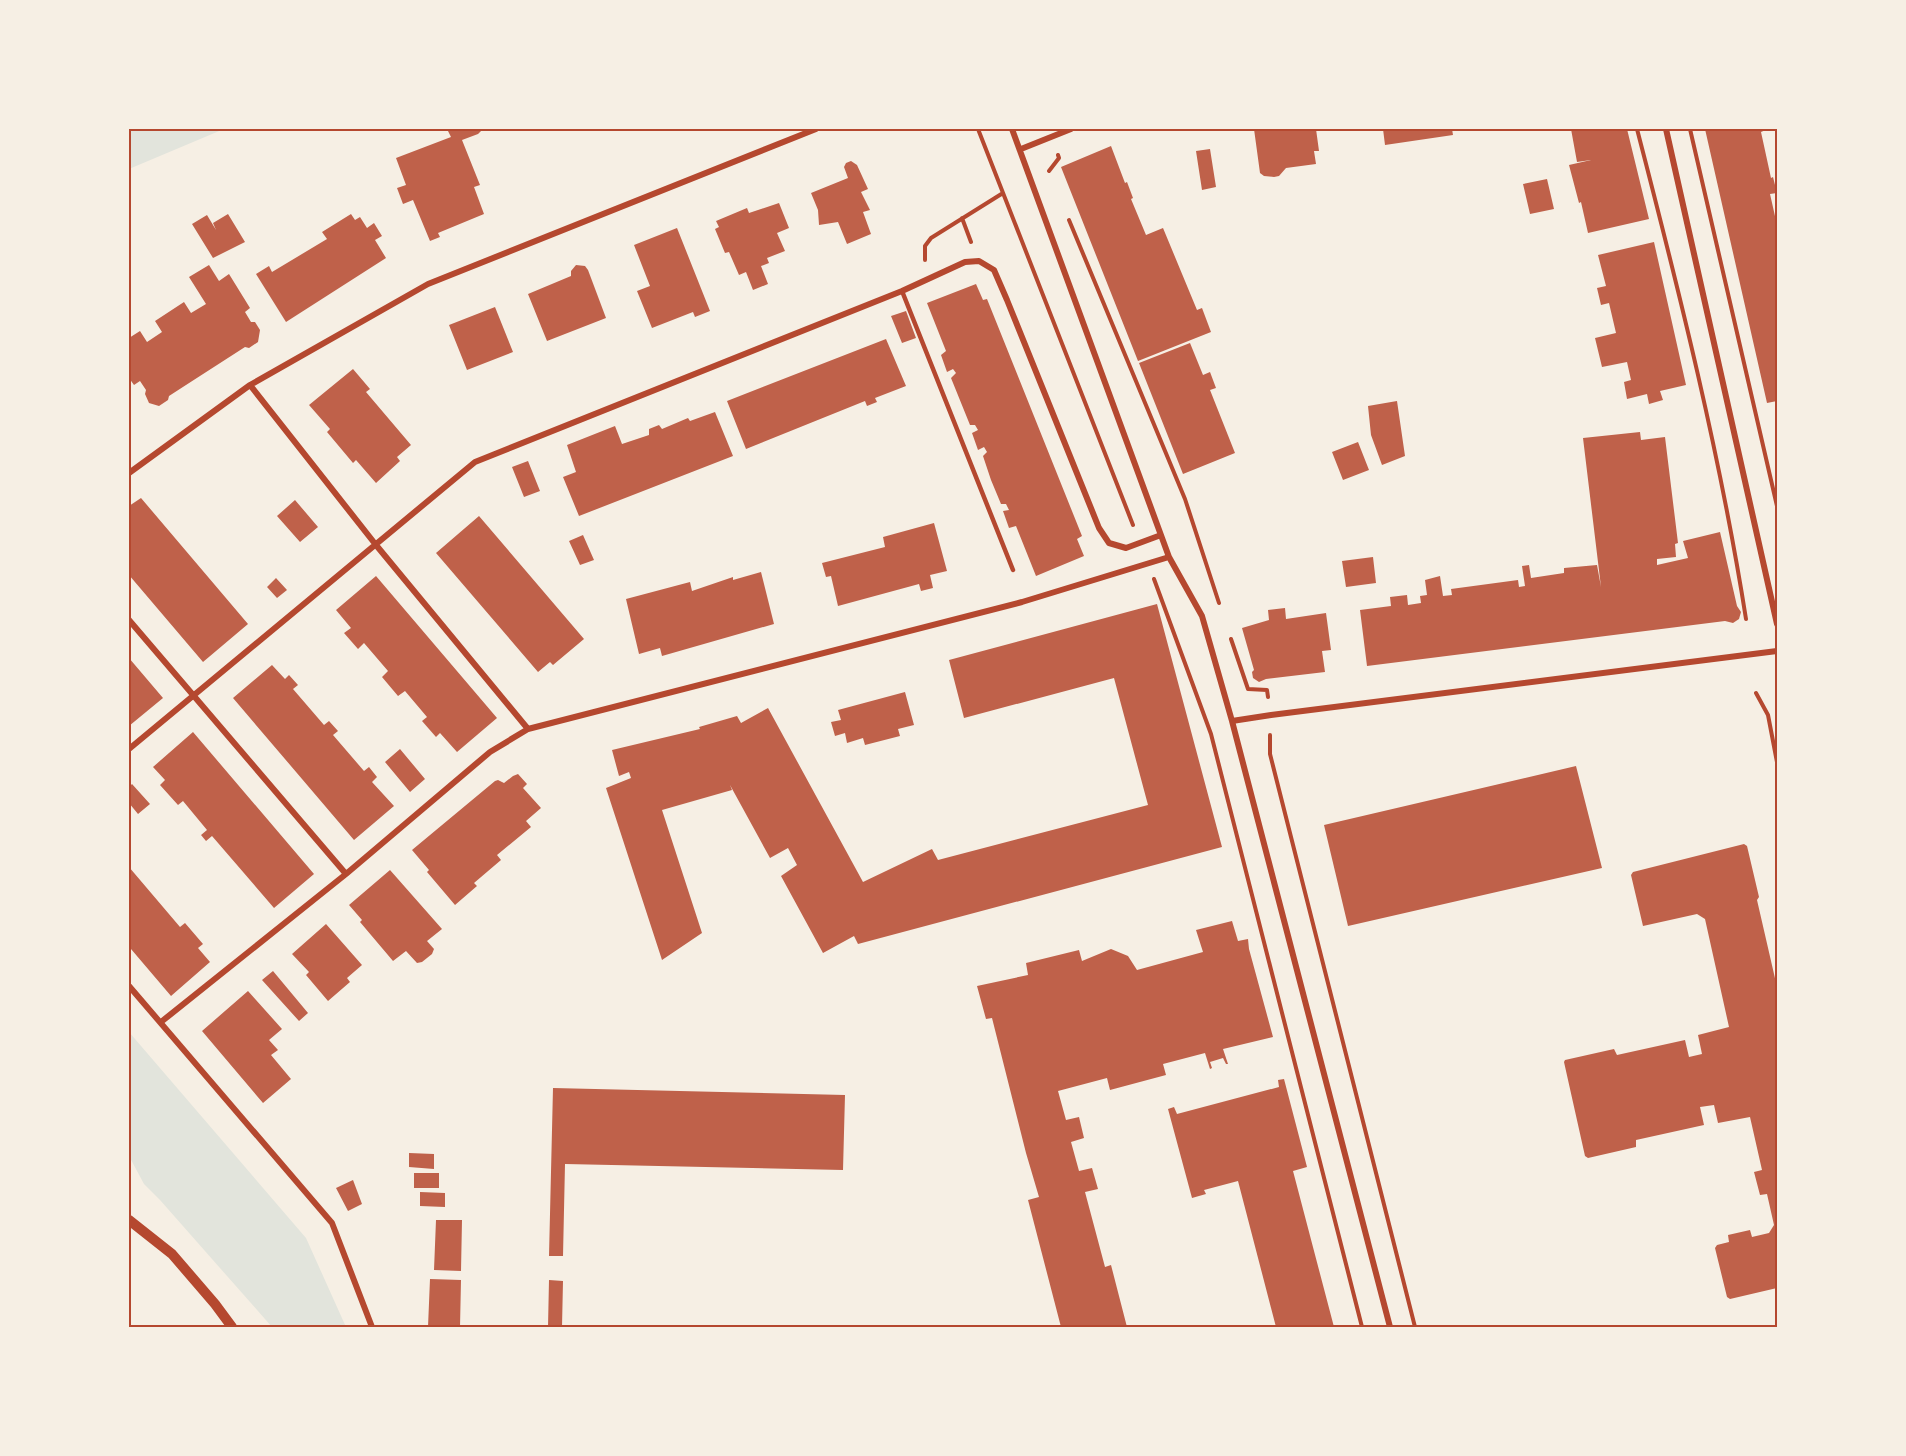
<svg xmlns="http://www.w3.org/2000/svg" width="1906" height="1456" viewBox="0 0 1906 1456" font-family="Quicksand,sans-serif">
<style>
.green{fill:#e2e4dc}
.building{fill:#bf614a}
.lines{fill:none;stroke-linecap:round;stroke-linejoin:round}
.path{stroke:#b5482f;stroke-width:4}
.service{stroke:#b5482f;stroke-width:4.5}
.minor{stroke:#b5482f;stroke-width:6}
.tertiary{stroke:#b5482f;stroke-width:10}
.neatline{fill:none;stroke:#b5482f;stroke-width:2}
</style>
<rect width="100%" height="100%" fill="#f6efe4"/>
<path class="green" d="M 129,129 L 224,129 L 129,169 Z
M 129,1032 L 306,1238 L 346,1327 L 272,1327 L 160,1200 L 144,1184 L 129,1156 Z"/>
<path class="building" d="M 447,129 L 483,129 L 478,134 L 462,140 L 480,185 L 474,187 L 484,214 L 438,233 L 440,237 L 430,241 L 413,200 L 403,204 L 397,188 L 406,185 L 396,158 L 451,137 Z
M 1254,129 L 1316,129 L 1319,151 L 1314,151 L 1316,164 L 1286,168 L 1279,176 L 1274,177 L 1264,176 L 1260,173 Z
M 1383,129 L 1452,129 L 1453,135 L 1385,145 Z
M 1571,129 L 1627,129 L 1649,219 L 1588,233 L 1581,202 L 1579,203 L 1569,165 L 1591,160 L 1577,162 Z
M 1705,129 L 1768,129 L 1761,132 L 1771,178 L 1773,177 L 1777,193 L 1770,194 L 1777,225 L 1777,401 L 1767,403 Z
M 1111,146 L 1125,183 L 1127,182 L 1133,198 L 1131,199 L 1146,235 L 1163,228 L 1197,310 L 1202,308 L 1211,332 L 1138,361 L 1061,167 Z
M 1210,149 L 1216,187 L 1202,190 L 1196,151 Z
M 851,161 L 857,165 L 868,189 L 861,192 L 870,210 L 863,212 L 871,234 L 847,244 L 838,222 L 819,225 L 818,210 L 811,193 L 848,178 L 844,167 L 846,163 Z
M 1547,179 L 1554,209 L 1530,214 L 1523,184 Z
M 779,203 L 789,228 L 777,233 L 785,251 L 767,258 L 769,263 L 761,266 L 768,284 L 753,290 L 746,272 L 739,275 L 729,252 L 725,253 L 715,229 L 719,227 L 716,221 L 747,208 L 749,213 Z
M 228,214 L 245,242 L 213,258 L 192,224 L 207,215 L 216,230 L 213,223 Z
M 351,214 L 355,220 L 360,217 L 367,228 L 374,223 L 382,236 L 375,240 L 386,258 L 286,322 L 256,274 L 269,266 L 272,272 L 327,239 L 322,232 Z
M 677,228 L 710,311 L 695,317 L 693,312 L 652,328 L 637,291 L 650,286 L 634,245 Z
M 1654,242 L 1686,385 L 1660,391 L 1663,400 L 1649,404 L 1647,394 L 1627,399 L 1624,382 L 1631,380 L 1627,362 L 1602,367 L 1595,338 L 1616,333 L 1609,303 L 1601,305 L 1597,288 L 1606,286 L 1598,255 Z
M 209,265 L 219,281 L 229,274 L 250,308 L 245,312 L 251,322 L 255,322 L 260,330 L 258,342 L 249,348 L 245,347 L 186,385 L 169,396 L 168,400 L 159,406 L 149,403 L 145,394 L 146,390 L 140,381 L 134,385 L 129,378 L 129,338 L 140,331 L 147,342 L 162,332 L 155,321 L 184,302 L 191,313 L 206,304 L 189,277 Z
M 576,265 L 585,266 L 588,270 L 606,318 L 547,341 L 528,294 L 571,276 L 571,271 Z
M 976,284 L 983,300 L 987,299 L 1082,536 L 1077,539 L 1084,556 L 1036,576 L 1016,526 L 1009,528 L 1003,511 L 1009,510 L 1006,504 L 1001,504 L 991,480 L 983,456 L 987,452 L 984,447 L 978,450 L 972,433 L 978,430 L 975,425 L 970,425 L 951,378 L 956,373 L 953,369 L 947,372 L 941,355 L 946,351 L 927,303 Z
M 495,307 L 513,352 L 467,370 L 449,325 Z
M 906,311 L 916,338 L 902,343 L 891,316 Z
M 886,339 L 906,386 L 875,398 L 877,402 L 867,406 L 865,401 L 746,449 L 727,401 Z
M 1190,343 L 1203,375 L 1210,372 L 1216,388 L 1210,390 L 1235,453 L 1183,474 L 1139,363 Z
M 353,369 L 370,389 L 366,392 L 411,445 L 397,457 L 400,461 L 376,483 L 356,460 L 353,463 L 327,432 L 330,429 L 309,405 Z
M 1397,401 L 1405,456 L 1382,465 L 1371,435 L 1368,406 Z
M 715,412 L 733,456 L 579,516 L 563,477 L 576,472 L 567,445 L 615,426 L 622,444 L 649,435 L 649,429 L 659,425 L 662,429 L 688,418 L 690,421 Z
M 1640,432 L 1641,440 L 1665,437 L 1678,543 L 1675,544 L 1676,557 L 1657,559 L 1657,565 L 1688,558 L 1683,541 L 1720,532 L 1737,606 L 1741,612 L 1739,619 L 1733,623 L 1725,621 L 1367,666 L 1360,610 L 1391,606 L 1390,597 L 1407,595 L 1408,605 L 1421,603 L 1420,596 L 1427,595 L 1425,580 L 1440,576 L 1443,596 L 1452,595 L 1451,589 L 1518,580 L 1519,587 L 1525,586 L 1522,566 L 1529,565 L 1531,578 L 1564,573 L 1564,568 L 1597,565 L 1601,587 L 1583,438 Z
M 1358,442 L 1369,470 L 1343,480 L 1332,452 Z
M 528,461 L 540,491 L 524,497 L 512,467 Z
M 141,498 L 248,624 L 203,662 L 129,575 L 129,506 Z
M 295,500 L 318,527 L 300,542 L 277,516 Z
M 479,516 L 584,639 L 553,665 L 550,662 L 538,672 L 436,553 Z
M 934,523 L 947,571 L 930,575 L 933,588 L 921,591 L 919,584 L 838,606 L 831,576 L 826,577 L 822,563 L 885,547 L 883,537 Z
M 583,535 L 594,560 L 580,565 L 569,541 Z
M 1373,557 L 1376,583 L 1346,587 L 1342,561 Z
M 761,572 L 774,624 L 662,656 L 660,648 L 639,654 L 626,599 L 690,582 L 692,591 L 733,577 L 733,580 Z
M 376,576 L 497,718 L 457,752 L 440,733 L 436,737 L 422,721 L 427,717 L 405,691 L 398,696 L 382,677 L 388,671 L 364,643 L 358,649 L 344,633 L 351,628 L 336,610 Z
M 276,578 L 287,590 L 277,598 L 267,587 Z
M 1157,604 L 1222,847 L 858,944 L 854,936 L 823,953 L 781,876 L 797,865 L 788,848 L 770,858 L 730,785 L 732,790 L 662,810 L 702,933 L 662,960 L 606,788 L 631,778 L 629,772 L 619,776 L 612,750 L 700,729 L 699,727 L 737,716 L 741,723 L 768,708 L 863,882 L 932,849 L 938,860 L 1148,805 L 1114,678 L 964,718 L 949,660 Z
M 1285,608 L 1286,619 L 1326,613 L 1331,650 L 1322,651 L 1325,672 L 1266,679 L 1259,682 L 1253,678 L 1252,672 L 1254,670 L 1242,628 L 1269,620 L 1268,610 Z
M 129,658 L 163,698 L 129,726 Z
M 272,665 L 285,679 L 289,675 L 298,685 L 293,689 L 324,725 L 329,721 L 338,731 L 333,735 L 364,771 L 369,767 L 377,777 L 372,782 L 394,806 L 354,840 L 233,698 Z
M 905,692 L 914,725 L 898,729 L 900,736 L 865,745 L 863,738 L 847,743 L 845,733 L 835,736 L 831,722 L 841,720 L 838,710 Z
M 193,732 L 314,874 L 274,908 L 212,836 L 206,841 L 201,835 L 207,830 L 183,801 L 178,805 L 160,785 L 165,780 L 153,767 Z
M 400,749 L 425,779 L 410,792 L 385,762 Z
M 1576,766 L 1602,868 L 1348,926 L 1324,825 Z
M 518,774 L 527,784 L 523,788 L 541,808 L 526,821 L 531,827 L 497,855 L 501,860 L 474,883 L 477,886 L 455,905 L 427,872 L 429,870 L 412,850 L 495,781 L 498,780 L 504,783 L 513,776 Z
M 132,784 L 150,804 L 138,814 L 129,803 L 129,787 Z
M 1744,844 L 1747,846 L 1759,897 L 1757,900 L 1777,987 L 1777,1288 L 1730,1299 L 1727,1297 L 1715,1248 L 1717,1245 L 1729,1242 L 1728,1235 L 1750,1230 L 1752,1237 L 1769,1233 L 1774,1225 L 1767,1194 L 1760,1195 L 1754,1172 L 1762,1170 L 1750,1117 L 1718,1123 L 1714,1105 L 1700,1107 L 1704,1125 L 1636,1140 L 1636,1147 L 1588,1158 L 1585,1156 L 1564,1062 L 1565,1060 L 1614,1049 L 1617,1055 L 1685,1040 L 1689,1057 L 1702,1054 L 1698,1035 L 1729,1027 L 1705,919 L 1697,914 L 1643,926 L 1631,875 L 1633,872 Z
M 129,867 L 180,927 L 185,923 L 203,944 L 198,948 L 210,962 L 171,996 L 131,949 L 129,951 Z
M 390,870 L 442,929 L 427,941 L 434,949 L 432,954 L 422,962 L 417,963 L 406,951 L 393,961 L 360,922 L 362,920 L 349,905 Z
M 1232,921 L 1238,941 L 1248,939 L 1249,949 L 1273,1037 L 1223,1049 L 1228,1064 L 1226,1064 L 1223,1058 L 1210,1062 L 1212,1068 L 1210,1069 L 1205,1053 L 1163,1064 L 1166,1075 L 1110,1090 L 1107,1078 L 1058,1091 L 1066,1120 L 1079,1117 L 1084,1138 L 1071,1142 L 1079,1171 L 1092,1168 L 1098,1189 L 1085,1192 L 1105,1267 L 1111,1265 L 1127,1327 L 1061,1327 L 1028,1200 L 1039,1197 L 1026,1153 L 992,1018 L 986,1019 L 977,986 L 1028,975 L 1026,963 L 1079,950 L 1082,961 L 1111,949 L 1128,956 L 1137,970 L 1203,952 L 1196,930 Z
M 326,924 L 362,965 L 347,978 L 350,982 L 328,1001 L 306,975 L 309,972 L 292,954 Z
M 273,971 L 308,1013 L 299,1021 L 262,980 Z
M 248,991 L 282,1029 L 269,1040 L 278,1050 L 271,1055 L 291,1079 L 263,1103 L 202,1031 Z
M 1284,1079 L 1307,1167 L 1293,1171 L 1334,1327 L 1276,1327 L 1238,1181 L 1204,1190 L 1206,1194 L 1192,1198 L 1168,1109 L 1174,1107 L 1177,1114 L 1279,1087 L 1278,1080 Z
M 553,1088 L 845,1095 L 843,1170 L 565,1164 L 563,1256 L 549,1256 Z
M 409,1153 L 434,1154 L 434,1169 L 409,1167 Z
M 414,1173 L 439,1173 L 439,1188 L 414,1188 Z
M 353,1180 L 362,1204 L 348,1211 L 336,1188 Z
M 420,1192 L 445,1193 L 445,1207 L 420,1206 Z
M 436,1220 L 462,1220 L 461,1271 L 434,1270 Z
M 430,1279 L 461,1280 L 460,1327 L 428,1327 Z
M 549,1280 L 563,1281 L 562,1327 L 548,1327 Z"/>
<g class="lines">
<path class="path" d="M 978,129 L 1133,525
M 1637,129 C 1679,291 1720,454 1746,619
M 1690,129 L 1777,506
M 1049,171 L 1059,158 L 1058,155
M 962,218 L 971,242
M 1069,220 L 1185,499 L 1219,603
M 925,260 L 925,246 L 931,238 L 1003,193
M 1154,579 L 1211,734 L 1362,1327
M 1231,639 L 1248,689 L 1267,690 L 1268,697
M 1756,693 L 1768,715 L 1777,762
M 1270,735 L 1270,754 L 1415,1327"/>
<path class="service" d="M 902,291 L 1013,570"/>
<path class="minor" d="M 1012,129 L 1169,557 L 1202,616 L 1232,721 L 1390,1327
M 1666,129 L 1777,624
M 1021,149 L 1071,129
M 250,385 L 376,545 L 528,729
M 129,473 L 250,385 L 428,284 L 816,129
M 129,620 L 346,874
M 1232,721 L 1271,715 L 1777,651
M 129,749 L 475,462 L 902,291 L 965,262 L 979,261 L 994,270 L 1007,300 L 1099,528 L 1109,543 L 1126,548 L 1161,535
M 129,986 L 332,1223 L 372,1327
M 161,1022 L 346,874 L 490,752 L 528,729 L 1022,602 L 1169,557"/>
<path class="tertiary" d="M 129,1220 L 172,1254 L 215,1304 L 232,1327"/>
</g>
<rect width="1906" height="1456" fill="none" stroke="#f6efe4" stroke-width="261"/>
<rect x="130" y="130" width="1646" height="1196" class="neatline"/>
</svg>
